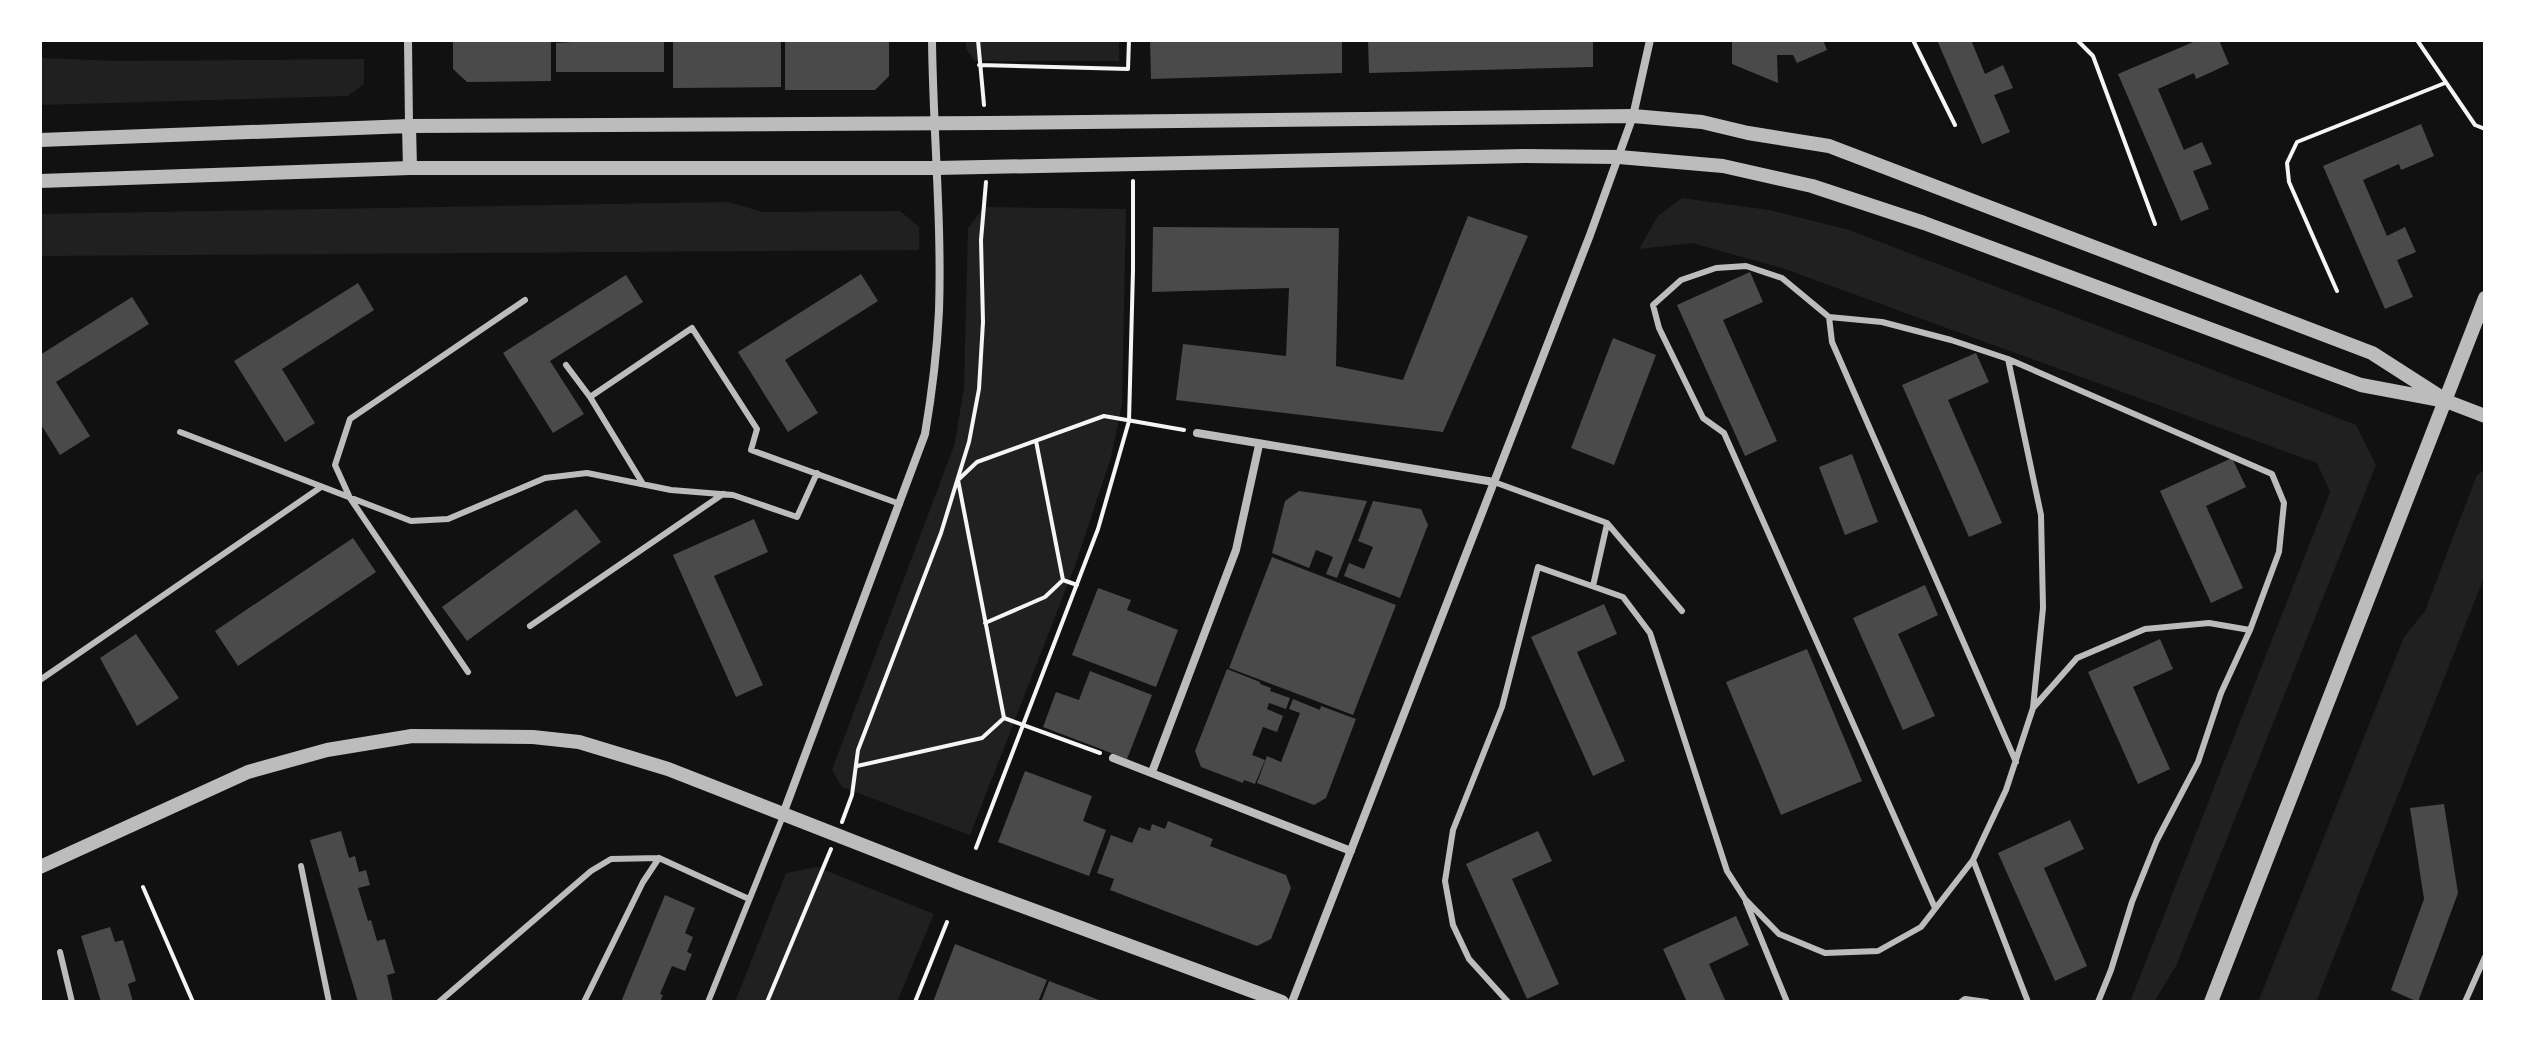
<svg xmlns="http://www.w3.org/2000/svg" width="2525" height="1042" viewBox="0 0 2525 1042" font-family="'IBM Plex Sans',sans-serif">
<style>
.green{fill:#202020}
.building{fill:#4a4a4a}
.lines{fill:none;stroke-linecap:round;stroke-linejoin:round}
.path{stroke:#f5f5f5;stroke-width:4}
.service{stroke:#bcbcbc;stroke-width:6}
.minor{stroke:#bcbcbc;stroke-width:8}
.tertiary{stroke:#bcbcbc;stroke-width:14}
</style>
<rect width="100%" height="100%" fill="#111"/>
<path class="green" d="M 966,40 L 1119,40 L 1119,61 L 975,61 L 966,49 Z
M 40,58 L 119,61 L 364,59 L 364,84 L 348,96 L 40,105 Z
M 1682,198 L 1769,210 L 1849,230 L 2356,425 L 2376,465 L 2176,966 L 2154,1002 L 2130,1002 L 2330,492 L 2317,463 L 1782,268 L 1692,243 L 1639,249 L 1658,216 Z
M 728,202 L 763,212 L 900,211 L 919,227 L 919,250 L 40,256 L 40,214 Z
M 984,207 L 1126,209 L 1122,405 L 1111,457 L 1076,563 L 970,835 L 842,787 L 832,770 L 955,443 L 964,387 L 968,228 Z
M 2485,470 L 2485,575 L 2316,1002 L 2258,1002 L 2404,637 L 2425,611 L 2477,475 Z
M 817,867 L 934,914 L 897,1002 L 735,1002 L 786,873 Z"/>
<path class="building" d="M 453,40 L 551,40 L 551,81 L 467,82 L 453,69 Z
M 572,40 L 664,40 L 664,72 L 556,72 L 556,43 L 572,42 Z
M 673,40 L 781,40 L 781,87 L 673,88 Z
M 785,40 L 889,40 L 889,76 L 875,90 L 785,90 Z
M 1150,40 L 1342,40 L 1342,73 L 1151,79 Z
M 1368,40 L 1593,40 L 1593,67 L 1369,73 Z
M 1732,40 L 1823,40 L 1827,50 L 1797,63 L 1793,55 L 1777,55 L 1778,83 L 1732,64 Z
M 1937,40 L 1971,40 L 1985,74 L 2003,65 L 2013,88 L 1994,95 L 2010,132 L 1982,144 Z
M 2198,40 L 2219,40 L 2229,64 L 2196,79 L 2194,73 L 2158,89 L 2184,150 L 2202,142 L 2212,164 L 2193,171 L 2209,209 L 2181,221 L 2118,74 Z
M 2421,124 L 2434,156 L 2401,170 L 2399,164 L 2363,180 L 2387,236 L 2405,227 L 2416,252 L 2397,260 L 2413,297 L 2385,309 L 2323,166 Z
M 1468,216 L 1528,236 L 1443,432 L 1176,400 L 1183,344 L 1286,356 L 1289,288 L 1152,292 L 1153,227 L 1339,228 L 1336,366 L 1403,380 Z
M 1750,272 L 1763,302 L 1723,320 L 1777,441 L 1745,456 L 1677,305 Z
M 861,274 L 878,301 L 785,360 L 818,413 L 788,432 L 738,352 Z
M 626,275 L 643,302 L 550,361 L 584,414 L 553,433 L 503,353 Z
M 358,283 L 374,310 L 282,369 L 315,423 L 285,442 L 234,361 Z
M 132,297 L 149,324 L 56,382 L 90,436 L 60,455 L 40,423 L 40,355 Z
M 1613,338 L 1656,355 L 1614,465 L 1571,448 Z
M 1976,353 L 1989,382 L 1948,400 L 2002,523 L 1969,537 L 1902,385 Z
M 1852,454 L 1878,522 L 1845,535 L 1819,467 Z
M 2232,458 L 2246,487 L 2206,506 L 2243,588 L 2211,603 L 2160,491 Z
M 1299,491 L 1367,501 L 1337,578 L 1326,574 L 1333,557 L 1316,550 L 1309,568 L 1272,553 L 1285,501 Z
M 1373,501 L 1421,509 L 1428,525 L 1400,598 L 1344,576 L 1349,563 L 1364,569 L 1373,547 L 1358,541 Z
M 576,509 L 601,542 L 467,641 L 442,607 Z
M 754,519 L 768,552 L 714,576 L 763,685 L 736,697 L 673,555 Z
M 353,538 L 376,572 L 238,666 L 215,631 Z
M 1272,557 L 1396,605 L 1353,715 L 1229,668 Z
M 1925,585 L 1938,615 L 1898,634 L 1935,716 L 1903,730 L 1853,618 Z
M 1098,588 L 1131,600 L 1127,610 L 1178,630 L 1156,687 L 1072,655 Z
M 1604,604 L 1617,634 L 1577,652 L 1625,761 L 1593,776 L 1531,637 Z
M 136,634 L 179,698 L 137,726 L 100,658 Z
M 2160,639 L 2173,669 L 2133,687 L 2170,769 L 2138,784 L 2088,672 Z
M 1807,649 L 1862,781 L 1781,815 L 1726,682 Z
M 1227,669 L 1260,682 L 1260,684 L 1271,688 L 1270,691 L 1290,698 L 1286,709 L 1269,703 L 1267,709 L 1283,716 L 1277,732 L 1263,727 L 1252,755 L 1265,760 L 1255,784 L 1244,780 L 1243,783 L 1201,767 L 1195,751 Z
M 1090,671 L 1152,695 L 1127,759 L 1043,727 L 1056,692 L 1079,700 Z
M 1293,699 L 1320,710 L 1321,706 L 1356,719 L 1326,798 L 1314,805 L 1257,783 L 1267,756 L 1281,762 L 1300,713 L 1289,709 Z
M 1025,771 L 1092,796 L 1083,821 L 1106,830 L 1089,876 L 998,842 Z
M 2444,804 L 2458,893 L 2418,1002 L 2391,990 L 2424,899 L 2410,808 Z
M 2070,820 L 2084,849 L 2044,868 L 2087,966 L 2055,981 L 1998,853 Z
M 1168,821 L 1213,839 L 1210,846 L 1286,875 L 1291,888 L 1271,939 L 1257,946 L 1110,890 L 1114,879 L 1097,873 L 1111,835 L 1132,843 L 1139,827 L 1150,831 L 1152,824 L 1165,829 Z
M 341,831 L 349,858 L 355,856 L 359,872 L 366,870 L 370,885 L 358,888 L 368,921 L 371,920 L 377,941 L 385,939 L 395,973 L 387,975 L 393,1002 L 358,1002 L 310,840 Z
M 1538,831 L 1552,861 L 1512,879 L 1559,984 L 1527,999 L 1466,864 Z
M 665,895 L 695,908 L 685,933 L 693,937 L 687,952 L 692,954 L 685,971 L 672,966 L 660,994 L 663,995 L 660,1002 L 621,1002 Z
M 1736,916 L 1749,945 L 1709,964 L 1726,1002 L 1687,1002 L 1663,949 Z
M 110,927 L 115,942 L 123,940 L 136,981 L 128,984 L 133,1002 L 101,1002 L 81,936 Z
M 955,944 L 1047,980 L 1038,1002 L 933,1002 Z
M 1049,981 L 1104,1002 L 1041,1002 Z"/>
<g class="lines">
<path class="path" d="M 978,40 L 984,105
M 1913,40 L 1955,125
M 2077,40 L 2093,56 L 2155,224
M 2417,40 L 2475,125 L 2485,129
M 979,65 L 1128,69 L 1129,40
M 2337,291 L 2289,182 L 2287,163 L 2297,142 L 2445,83
M 1036,441 L 1063,580 L 1077,585
M 985,623 L 1045,597 L 1063,580
M 1100,753 L 1004,718 L 958,480 L 977,462 L 1104,416 L 1184,430
M 857,766 L 982,738 L 1004,718
M 842,822 L 852,795 L 858,750 L 941,533 L 969,442 L 979,389 L 983,322 L 981,240 L 986,182
M 976,848 L 1098,529 L 1129,421 L 1133,270 L 1133,181
M 143,887 L 193,1002
M 767,1002 L 831,849
M 915,1002 L 947,922"/>
<path class="service" d="M 1829,317 L 1832,342 L 2016,762
M 566,365 L 590,397 L 643,484
M 590,397 L 692,328 L 757,429 L 751,450 L 900,504
M 180,432 L 411,521 L 448,519 L 545,478 L 587,473 L 671,490 L 733,495 L 797,517 L 817,473
M 1494,482 L 1607,523 L 1682,611
M 1593,586 L 1607,524
M 530,626 L 723,494
M 468,672 L 350,498 L 335,465 L 350,419 L 525,300
M 40,680 L 321,487
M 2033,708 L 2077,658 L 2145,629 L 2209,623 L 2250,630
M 1973,860 L 2028,1002
M 301,866 L 329,1002
M 1746,902 L 1787,1002
M 1935,908 L 1724,433 L 1703,418 L 1659,328 L 1653,305 L 1681,280 L 1716,268 L 1746,266 L 1782,278 L 1829,317 L 1882,322 L 1951,340 L 2008,359 L 2272,474 L 2284,503 L 2279,552 L 2250,630 L 2221,693 L 2198,762 L 2157,840 L 2132,902 L 2111,970 L 2098,1002
M 60,952 L 72,1002
M 439,1002 L 591,871 L 611,859 L 659,858 L 749,899
M 584,1002 L 643,882 L 659,858
M 708,1002 L 783,816
M 1508,1002 L 1469,959 L 1453,925 L 1445,881 L 1453,830 L 1502,707 L 1538,567 L 1623,597 L 1650,633 L 1727,871 L 1745,899 L 1779,934 L 1825,953 L 1878,951 L 1921,927 L 1973,860 L 2006,790 L 2033,708 L 2043,608 L 2041,515 L 2008,359
M 1961,1002 L 1965,999 L 1987,1002
M 2465,1002 L 2485,957"/>
<path class="minor" d="M 408,40 L 409,126
M 1197,433 L 1494,482
M 1113,758 L 1351,851
M 1152,772 L 1236,550 L 1259,445
M 783,814 L 925,434 C 932,393 937,352 939,311 C 942,221 933,130 932,40
M 1292,1002 L 1590,235 L 1633,116 L 1650,40"/>
<path class="tertiary" d="M 409,126 L 410,168
M 40,140 L 409,126 L 987,123 L 1633,116 L 1702,122 L 1748,133 L 1829,146 L 2372,353 L 2439,396
M 40,181 L 410,168 L 937,168 L 1525,156 L 1619,157 L 1723,166 L 1812,186 L 1924,223 L 2361,385 L 2446,401 L 2485,416
M 40,867 L 248,772 L 327,750 L 412,736 L 533,737 L 579,742 L 668,769 L 962,884 L 1282,1002
M 2211,1002 L 2485,298"/>
</g>
<rect width="2525" height="1042" fill="none" stroke="#ffffff" stroke-width="84"/>
</svg>
